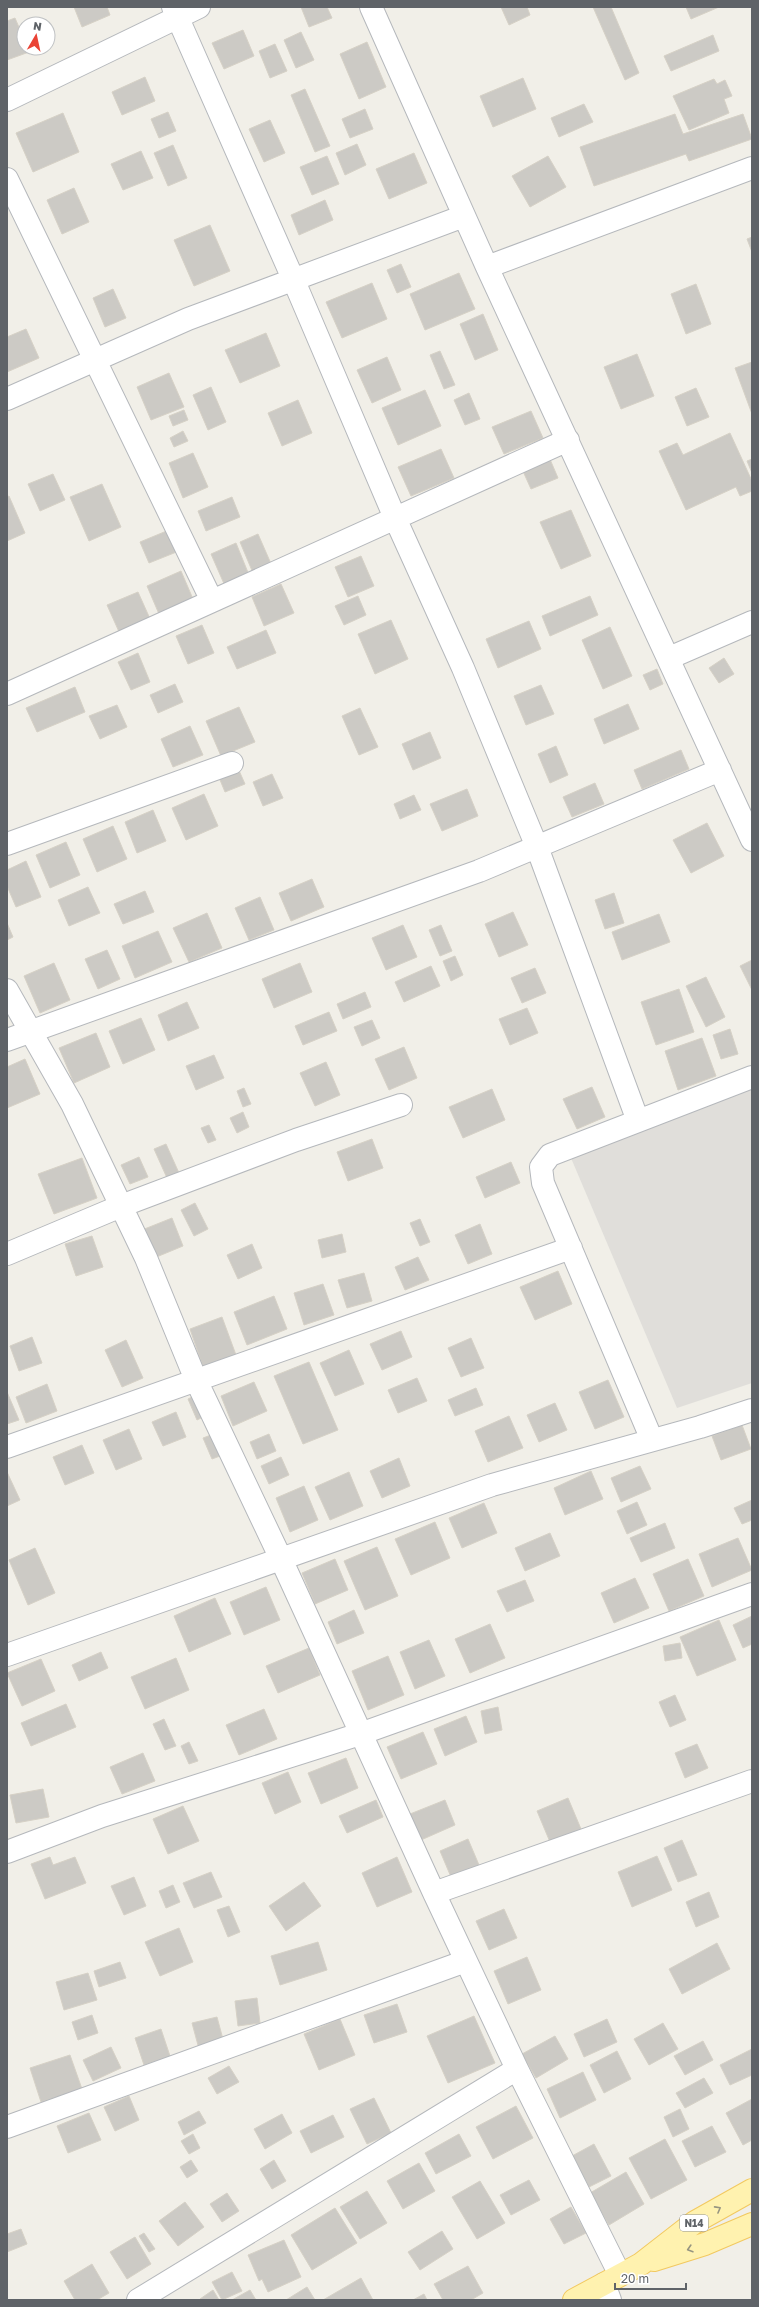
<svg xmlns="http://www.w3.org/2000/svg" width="759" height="2307" viewBox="0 0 759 2307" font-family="'Golos Text',sans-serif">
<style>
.industrial{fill:#e0deda}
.building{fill:#cccac5;stroke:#d6d1c6}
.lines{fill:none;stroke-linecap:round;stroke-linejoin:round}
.street-casing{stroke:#b5b8bc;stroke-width:24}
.primary-casing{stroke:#f2c960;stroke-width:24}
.street{stroke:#fff;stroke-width:22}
.primary{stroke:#fff2af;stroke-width:22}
.oneway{stroke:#979581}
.labels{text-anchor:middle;stroke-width:4;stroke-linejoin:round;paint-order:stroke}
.shield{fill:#fff;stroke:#8f9295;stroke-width:1}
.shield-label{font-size:10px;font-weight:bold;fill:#5f6368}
</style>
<rect width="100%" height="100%" fill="#f1efe8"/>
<path class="industrial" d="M 752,1079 L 752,1383 L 677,1408 L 571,1158 Z"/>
<path class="building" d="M 74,7 L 107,7 L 110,15 L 82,27 Z
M 301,7 L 327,7 L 332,18 L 309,27 Z
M 501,7 L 527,7 L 530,15 L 509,25 Z
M 593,7 L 611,7 L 639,73 L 625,80 Z
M 686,7 L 719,7 L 691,19 Z
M 15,18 L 24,39 L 24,48 L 28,48 L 29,52 L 7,60 L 7,21 Z
M 243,30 L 254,56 L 224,69 L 212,43 Z
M 301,32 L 314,60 L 296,68 L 284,40 Z
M 713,35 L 719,51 L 671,71 L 664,56 Z
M 367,42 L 386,87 L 359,99 L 340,54 Z
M 275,44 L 287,71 L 270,78 L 259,51 Z
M 145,77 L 155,101 L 122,115 L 112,92 Z
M 523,78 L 536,109 L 493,127 L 480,96 Z
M 714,79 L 717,84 L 725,80 L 732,96 L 724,99 L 729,113 L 689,130 L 673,96 Z
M 305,89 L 330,146 L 315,152 L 291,95 Z
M 584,104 L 593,122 L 559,137 L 551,118 Z
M 365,109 L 373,129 L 350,138 L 342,119 Z
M 168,112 L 176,131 L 159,138 L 151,119 Z
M 63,113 L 79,152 L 33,172 L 16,133 Z
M 675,114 L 683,134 L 743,114 L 752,139 L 689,161 L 686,154 L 594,186 L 580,147 Z
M 270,120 L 285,153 L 264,162 L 249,129 Z
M 357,144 L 366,165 L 345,175 L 336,153 Z
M 173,145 L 187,178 L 168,186 L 154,153 Z
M 141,151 L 153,178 L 123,190 L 111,164 Z
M 414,153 L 427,183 L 389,199 L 376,169 Z
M 327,156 L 339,184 L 312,195 L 300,167 Z
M 548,156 L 566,187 L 530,207 L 512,176 Z
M 74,188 L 89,222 L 62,234 L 47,200 Z
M 325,200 L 333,220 L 299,235 L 291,215 Z
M 210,225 L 230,271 L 194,286 L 174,240 Z
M 752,237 L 752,252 L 747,239 Z
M 401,264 L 411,287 L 397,293 L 387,270 Z
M 459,273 L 475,309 L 425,330 L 410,294 Z
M 372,283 L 387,319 L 342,338 L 326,302 Z
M 696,284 L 711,324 L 686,334 L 671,294 Z
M 113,289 L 126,318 L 105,327 L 93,298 Z
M 483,314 L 498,350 L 475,360 L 460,324 Z
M 26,329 L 39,358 L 7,372 L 7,337 Z
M 266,333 L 280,366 L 240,383 L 225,350 Z
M 440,351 L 455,385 L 444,389 L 430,355 Z
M 637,354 L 654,396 L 621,409 L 604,367 Z
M 387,357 L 401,390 L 372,403 L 357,370 Z
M 752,362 L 752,414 L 735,368 Z
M 169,373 L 184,407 L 151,420 L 137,387 Z
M 211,387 L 226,422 L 208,430 L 193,395 Z
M 696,388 L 709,417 L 687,426 L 675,397 Z
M 425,390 L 441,426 L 398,445 L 382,408 Z
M 469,393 L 480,419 L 465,425 L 454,400 Z
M 298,400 L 312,433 L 282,446 L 268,413 Z
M 184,410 L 188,420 L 173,426 L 169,416 Z
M 531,411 L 543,438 L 504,454 L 492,427 Z
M 183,431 L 188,441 L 174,447 L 170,438 Z
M 730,433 L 752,481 L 752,491 L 740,496 L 736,487 L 686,510 L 659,451 L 677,443 L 683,455 Z
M 441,449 L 454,478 L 411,496 L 398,467 Z
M 193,453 L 208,487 L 183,498 L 169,463 Z
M 549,457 L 558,478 L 531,489 L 522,469 Z
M 752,459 L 752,473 L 747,461 Z
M 53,474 L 65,500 L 40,511 L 28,484 Z
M 102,484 L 121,527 L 89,541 L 70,497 Z
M 9,496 L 25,533 L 7,541 L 7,497 Z
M 232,497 L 240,517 L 206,531 L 198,511 Z
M 571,510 L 591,556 L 561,569 L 540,522 Z
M 169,530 L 179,551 L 149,563 L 140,542 Z
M 258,534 L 272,566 L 253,573 L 240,542 Z
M 236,543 L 249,575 L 225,586 L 211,554 Z
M 361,556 L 374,586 L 348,597 L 335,567 Z
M 181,571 L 193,599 L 159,614 L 147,586 Z
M 281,584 L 294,613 L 264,626 L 252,597 Z
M 138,592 L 151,621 L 120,634 L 107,605 Z
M 358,596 L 366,615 L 344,625 L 335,606 Z
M 590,596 L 598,615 L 550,636 L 542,616 Z
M 391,620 L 408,659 L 375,674 L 358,634 Z
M 529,621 L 541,649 L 498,668 L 486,639 Z
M 202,625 L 214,653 L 188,664 L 176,636 Z
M 610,627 L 632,676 L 603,689 L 582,640 Z
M 266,630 L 276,653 L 237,669 L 227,647 Z
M 138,653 L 150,682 L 131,690 L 118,662 Z
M 724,658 L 734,674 L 719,683 L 709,668 Z
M 657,669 L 663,684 L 650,690 L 643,675 Z
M 175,684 L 183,702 L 158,713 L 150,695 Z
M 541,685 L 554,714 L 526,725 L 514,696 Z
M 75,687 L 85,712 L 37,732 L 26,708 Z
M 628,704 L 639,729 L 604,744 L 594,719 Z
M 117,705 L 127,727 L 100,739 L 89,716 Z
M 239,707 L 255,742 L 221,756 L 206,721 Z
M 360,708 L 378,747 L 359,755 L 342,716 Z
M 190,726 L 203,755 L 173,767 L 161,739 Z
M 430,732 L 441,758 L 413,770 L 402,744 Z
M 556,746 L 568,775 L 550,783 L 538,754 Z
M 681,750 L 689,769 L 642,789 L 634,770 Z
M 237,766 L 245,784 L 225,792 L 218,775 Z
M 272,774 L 283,798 L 263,806 L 253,782 Z
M 595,783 L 604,804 L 572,817 L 563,797 Z
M 467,789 L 478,816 L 442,831 L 430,804 Z
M 204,794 L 218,826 L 186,840 L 172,808 Z
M 414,795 L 421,810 L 400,819 L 394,804 Z
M 153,810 L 166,841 L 137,853 L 125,822 Z
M 707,823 L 724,856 L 691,873 L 673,840 Z
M 113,826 L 127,859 L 97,872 L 83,839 Z
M 66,842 L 80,875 L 50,888 L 36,855 Z
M 26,861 L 41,897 L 16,907 L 7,886 L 7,870 Z
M 312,879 L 324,907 L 291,921 L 279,893 Z
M 88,887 L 100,913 L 69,926 L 58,900 Z
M 145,891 L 154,912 L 123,924 L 114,904 Z
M 614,893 L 624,923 L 605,929 L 595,900 Z
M 260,897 L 274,930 L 249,940 L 235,908 Z
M 513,912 L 528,945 L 499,957 L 485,924 Z
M 207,913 L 222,948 L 189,962 L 173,928 Z
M 659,914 L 670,942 L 622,960 L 612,932 Z
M 7,923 L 13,937 L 7,940 Z
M 403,925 L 417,957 L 386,970 L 372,938 Z
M 441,925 L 452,951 L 440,956 L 429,930 Z
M 158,931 L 172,962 L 135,978 L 122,946 Z
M 107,950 L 120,979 L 98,989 L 85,959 Z
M 455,956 L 463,975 L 451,981 L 443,961 Z
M 752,960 L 752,990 L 740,966 Z
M 54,963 L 70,1000 L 40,1013 L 24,976 Z
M 300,963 L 312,992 L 274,1008 L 262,979 Z
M 431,966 L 440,986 L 404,1002 L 395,982 Z
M 535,968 L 546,993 L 522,1003 L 511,978 Z
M 706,977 L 725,1017 L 706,1027 L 686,986 Z
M 679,989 L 694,1032 L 656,1045 L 641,1002 Z
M 365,992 L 371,1007 L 343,1019 L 337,1004 Z
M 187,1002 L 199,1028 L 168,1041 L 158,1015 Z
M 527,1008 L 538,1033 L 510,1045 L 499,1019 Z
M 329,1012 L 337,1031 L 303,1045 L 295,1026 Z
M 141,1018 L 155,1050 L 123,1064 L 109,1031 Z
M 372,1020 L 380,1038 L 362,1046 L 354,1027 Z
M 730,1029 L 738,1054 L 721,1059 L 713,1035 Z
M 96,1033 L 110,1067 L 74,1083 L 59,1048 Z
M 702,1038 L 716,1076 L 678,1090 L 665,1051 Z
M 404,1047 L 417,1078 L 389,1090 L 375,1059 Z
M 214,1055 L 224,1078 L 196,1090 L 186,1066 Z
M 25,1059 L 40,1094 L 7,1108 L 7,1067 Z
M 326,1062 L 340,1095 L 315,1106 L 300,1073 Z
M 592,1087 L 605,1117 L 577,1129 L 563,1099 Z
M 244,1088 L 251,1104 L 243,1107 L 237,1091 Z
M 492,1089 L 505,1120 L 463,1138 L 449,1107 Z
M 243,1112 L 249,1127 L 237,1133 L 230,1118 Z
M 209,1125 L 216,1140 L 208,1143 L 201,1128 Z
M 372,1139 L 383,1168 L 348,1181 L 337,1152 Z
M 166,1144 L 179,1173 L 167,1178 L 154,1149 Z
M 139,1157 L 148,1177 L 130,1184 L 121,1165 Z
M 82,1158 L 97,1198 L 54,1214 L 38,1174 Z
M 511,1162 L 520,1183 L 485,1198 L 476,1177 Z
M 195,1203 L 208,1229 L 194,1236 L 181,1210 Z
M 172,1218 L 183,1246 L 154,1258 L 142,1230 Z
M 420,1219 L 430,1242 L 420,1246 L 410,1223 Z
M 480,1224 L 492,1254 L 468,1264 L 455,1235 Z
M 342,1234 L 346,1252 L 322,1258 L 318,1240 Z
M 92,1236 L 103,1267 L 76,1276 L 65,1244 Z
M 252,1244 L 262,1268 L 238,1279 L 227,1255 Z
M 418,1257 L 429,1280 L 405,1290 L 395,1267 Z
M 558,1271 L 572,1304 L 535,1320 L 520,1287 Z
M 364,1273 L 372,1301 L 347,1308 L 338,1280 Z
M 323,1284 L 334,1315 L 304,1325 L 294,1293 Z
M 274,1296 L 287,1329 L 247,1345 L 234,1312 Z
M 222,1317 L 236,1355 L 203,1367 L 190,1329 Z
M 401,1331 L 412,1357 L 382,1370 L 370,1344 Z
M 32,1337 L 42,1363 L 19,1371 L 10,1346 Z
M 471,1338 L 484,1368 L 461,1377 L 448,1348 Z
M 126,1340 L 143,1378 L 122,1387 L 105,1350 Z
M 349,1350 L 364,1384 L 335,1396 L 320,1363 Z
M 309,1362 L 338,1430 L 303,1444 L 274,1376 Z
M 417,1378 L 427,1401 L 398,1413 L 388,1390 Z
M 608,1380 L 624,1417 L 595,1429 L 579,1392 Z
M 254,1382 L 267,1411 L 233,1426 L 221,1396 Z
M 47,1384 L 57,1411 L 26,1423 L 16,1397 Z
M 476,1388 L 483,1405 L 455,1416 L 448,1400 Z
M 7,1392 L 19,1420 L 7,1424 Z
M 196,1395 L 205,1416 L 197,1420 L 188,1399 Z
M 555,1403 L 567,1430 L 539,1442 L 527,1415 Z
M 176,1412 L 186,1437 L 163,1446 L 152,1422 Z
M 509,1416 L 523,1448 L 488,1462 L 475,1431 Z
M 742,1425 L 751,1449 L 721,1460 L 712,1436 Z
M 129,1429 L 142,1459 L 116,1470 L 103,1440 Z
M 269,1434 L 276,1451 L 257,1459 L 250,1442 Z
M 211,1435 L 220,1456 L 212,1459 L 203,1438 Z
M 82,1445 L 94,1473 L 65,1485 L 53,1457 Z
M 281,1457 L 289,1475 L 269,1484 L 261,1466 Z
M 399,1458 L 410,1486 L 382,1498 L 370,1471 Z
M 640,1466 L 651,1489 L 621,1502 L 611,1478 Z
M 591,1471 L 603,1499 L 565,1515 L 554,1488 Z
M 7,1472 L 20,1500 L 7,1506 Z
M 349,1472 L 363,1506 L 330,1520 L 315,1487 Z
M 304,1486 L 318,1520 L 290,1532 L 276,1498 Z
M 752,1500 L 752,1520 L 742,1524 L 734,1508 Z
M 637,1502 L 647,1525 L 627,1534 L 617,1511 Z
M 484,1503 L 497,1533 L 462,1548 L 449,1518 Z
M 435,1522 L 450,1558 L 411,1575 L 395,1539 Z
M 665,1523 L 675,1548 L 641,1562 L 630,1538 Z
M 550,1533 L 560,1556 L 525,1571 L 515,1548 Z
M 738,1538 L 752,1570 L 712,1587 L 699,1554 Z
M 377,1547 L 398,1596 L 365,1610 L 344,1561 Z
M 35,1548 L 55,1593 L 28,1605 L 9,1560 Z
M 335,1559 L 348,1590 L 315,1604 L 302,1573 Z
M 688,1559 L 704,1596 L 669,1611 L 653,1574 Z
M 635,1578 L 649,1608 L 614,1623 L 601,1593 Z
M 525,1580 L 534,1601 L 507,1612 L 497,1591 Z
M 266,1587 L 280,1620 L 244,1635 L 230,1602 Z
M 215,1598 L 231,1634 L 189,1652 L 174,1616 Z
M 354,1610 L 364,1633 L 337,1644 L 328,1622 Z
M 752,1616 L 752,1644 L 743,1648 L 733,1625 Z
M 719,1620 L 736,1660 L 697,1676 L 680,1637 Z
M 490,1624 L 505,1658 L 470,1673 L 455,1639 Z
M 429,1640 L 445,1676 L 415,1689 L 400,1652 Z
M 680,1643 L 682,1658 L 665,1661 L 663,1646 Z
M 309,1648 L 320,1675 L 278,1693 L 266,1666 Z
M 101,1652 L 108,1668 L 79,1681 L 72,1665 Z
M 388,1656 L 404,1695 L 368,1710 L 352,1671 Z
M 176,1658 L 189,1690 L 145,1709 L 131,1677 Z
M 41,1659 L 55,1691 L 22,1706 L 7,1673 Z
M 675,1695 L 686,1720 L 670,1727 L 659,1702 Z
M 66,1704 L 76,1727 L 31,1746 L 21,1723 Z
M 498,1707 L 502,1730 L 485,1734 L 481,1711 Z
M 264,1709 L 277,1739 L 239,1755 L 226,1725 Z
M 466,1716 L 477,1742 L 445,1756 L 434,1729 Z
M 164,1719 L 176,1746 L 165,1750 L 153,1724 Z
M 423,1732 L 437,1764 L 401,1779 L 387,1747 Z
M 189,1742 L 198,1761 L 189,1764 L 181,1746 Z
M 697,1744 L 708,1768 L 685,1778 L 675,1753 Z
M 143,1753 L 155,1781 L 122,1794 L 110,1767 Z
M 346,1758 L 358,1788 L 321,1804 L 308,1773 Z
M 288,1772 L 301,1802 L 275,1814 L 262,1783 Z
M 43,1789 L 49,1817 L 16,1823 L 10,1795 Z
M 568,1798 L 581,1829 L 550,1842 L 537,1811 Z
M 376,1800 L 383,1817 L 347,1833 L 339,1816 Z
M 445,1800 L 455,1825 L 421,1840 L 410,1814 Z
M 183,1806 L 199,1841 L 168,1854 L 153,1819 Z
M 468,1839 L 479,1865 L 451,1877 L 440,1851 Z
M 682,1840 L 697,1875 L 678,1882 L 664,1848 Z
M 657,1856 L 672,1890 L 632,1907 L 618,1872 Z
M 50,1857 L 53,1865 L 75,1857 L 86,1883 L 45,1899 L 31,1864 Z
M 397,1857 L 412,1892 L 377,1907 L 362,1873 Z
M 211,1872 L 222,1897 L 194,1908 L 183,1883 Z
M 134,1877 L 146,1906 L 124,1915 L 111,1886 Z
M 304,1882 L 321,1906 L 286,1931 L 269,1906 Z
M 173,1885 L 180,1902 L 166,1908 L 159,1891 Z
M 709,1892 L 719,1917 L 696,1927 L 686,1902 Z
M 229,1906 L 240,1932 L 228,1937 L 217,1910 Z
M 504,1909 L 517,1938 L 489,1950 L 476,1921 Z
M 179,1928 L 193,1962 L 160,1976 L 145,1942 Z
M 318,1942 L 327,1970 L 280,1985 L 271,1956 Z
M 717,1943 L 730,1969 L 682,1994 L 669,1969 Z
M 527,1957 L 541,1990 L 508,2004 L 494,1971 Z
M 120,1962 L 126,1978 L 99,1987 L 94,1971 Z
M 88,1973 L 97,2000 L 64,2010 L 56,1982 Z
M 257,1998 L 260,2023 L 238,2026 L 235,2001 Z
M 397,2004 L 407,2032 L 374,2043 L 364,2015 Z
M 92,2015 L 98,2033 L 78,2040 L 72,2022 Z
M 474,2016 L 495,2063 L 448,2083 L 427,2036 Z
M 217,2017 L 224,2043 L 199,2049 L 192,2023 Z
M 340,2019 L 355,2055 L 319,2070 L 304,2034 Z
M 607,2019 L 617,2042 L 584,2057 L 574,2034 Z
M 663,2023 L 678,2049 L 649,2065 L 634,2039 Z
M 161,2029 L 170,2056 L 144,2065 L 135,2038 Z
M 555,2036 L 568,2059 L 536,2078 L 522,2054 Z
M 703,2041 L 713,2060 L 685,2075 L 674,2056 Z
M 111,2047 L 121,2068 L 93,2081 L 83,2060 Z
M 752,2049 L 752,2075 L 730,2085 L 720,2065 Z
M 617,2051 L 631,2079 L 604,2093 L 590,2065 Z
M 70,2055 L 82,2089 L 41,2102 L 30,2068 Z
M 229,2066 L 239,2082 L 217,2094 L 208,2078 Z
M 583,2072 L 596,2100 L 560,2118 L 547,2089 Z
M 704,2078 L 713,2093 L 685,2108 L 676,2093 Z
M 129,2096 L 139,2120 L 115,2131 L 104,2107 Z
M 374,2098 L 391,2133 L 367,2144 L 350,2109 Z
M 752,2099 L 752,2140 L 743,2145 L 726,2113 Z
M 516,2106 L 533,2138 L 493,2159 L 476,2127 Z
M 680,2109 L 689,2129 L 673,2137 L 664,2117 Z
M 199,2111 L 206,2123 L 184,2135 L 178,2122 Z
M 89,2113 L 101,2140 L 68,2153 L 57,2126 Z
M 282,2114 L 292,2133 L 265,2149 L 254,2129 Z
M 333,2115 L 344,2137 L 311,2153 L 300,2131 Z
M 712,2126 L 726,2152 L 695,2167 L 682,2141 Z
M 193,2134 L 200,2148 L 189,2154 L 181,2141 Z
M 459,2134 L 471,2156 L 436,2174 L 425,2153 Z
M 665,2139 L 687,2180 L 651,2199 L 629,2158 Z
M 594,2144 L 611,2176 L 589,2187 L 572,2156 Z
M 191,2160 L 198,2171 L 187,2178 L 180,2167 Z
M 274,2160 L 286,2181 L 272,2189 L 260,2169 Z
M 419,2163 L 435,2191 L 403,2209 L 387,2181 Z
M 626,2172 L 644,2204 L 609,2225 L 590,2193 Z
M 529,2180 L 540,2200 L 511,2215 L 500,2195 Z
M 480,2181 L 505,2223 L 477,2239 L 452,2197 Z
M 367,2191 L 387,2223 L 360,2239 L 340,2207 Z
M 227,2193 L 239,2211 L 222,2222 L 210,2204 Z
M 185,2202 L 204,2227 L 178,2246 L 159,2221 Z
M 571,2207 L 586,2233 L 564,2244 L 550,2219 Z
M 335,2208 L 357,2243 L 312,2270 L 291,2235 Z
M 21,2229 L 27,2244 L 7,2252 L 7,2234 Z
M 442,2231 L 453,2249 L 420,2270 L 408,2252 Z
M 144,2233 L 155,2249 L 149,2252 L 139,2236 Z
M 135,2237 L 151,2264 L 127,2279 L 110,2252 Z
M 284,2240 L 301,2277 L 268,2292 L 262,2279 L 259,2281 L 248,2255 Z
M 92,2264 L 109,2293 L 97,2300 L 75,2300 L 64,2281 Z
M 468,2266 L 483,2293 L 471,2300 L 443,2300 L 434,2284 Z
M 232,2272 L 242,2291 L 222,2300 L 212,2282 Z
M 361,2278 L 373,2300 L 323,2300 Z
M 307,2287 L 315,2300 L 286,2300 Z
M 213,2290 L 219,2300 L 201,2300 L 200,2299 Z
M 250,2290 L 256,2300 L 232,2300 Z
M 424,2294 L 427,2300 L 413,2300 Z"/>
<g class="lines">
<defs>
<path id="street" d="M 173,7 L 294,281 L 395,518 L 463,668 L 537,847 L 638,1121
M 371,7 L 487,267 L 752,840
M 7,100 L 199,7
M 7,179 L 212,601
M 487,267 L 752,168
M 7,399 L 188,319 L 464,216
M 669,658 L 752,622
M 7,694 L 568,440
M 7,844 L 232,763
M 7,990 L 72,1104 L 146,1258 L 196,1380 L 281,1559 L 434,1893 L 517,2069 L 620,2275
M 7,1040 L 479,871 L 720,770
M 7,1254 L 121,1206 L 296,1140 L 401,1105
M 652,1440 L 543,1183 L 541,1167 L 550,1155 L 752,1077
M 7,1447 L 571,1248
M 7,1655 L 492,1485 L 700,1427 L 752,1410
M 7,1852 L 102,1816 L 360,1734 L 752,1594
M 434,1893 L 752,1781
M 7,2127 L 466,1961
M 604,2284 L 610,2300
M 138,2300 L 517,2069"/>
<path id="primary" d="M 654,2260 L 705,2244 L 752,2224
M 574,2300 L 641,2264 L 695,2222 L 752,2190"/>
</defs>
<use href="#street" class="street-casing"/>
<use href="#primary" class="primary-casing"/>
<use href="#street" class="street"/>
<use href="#primary" class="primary"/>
</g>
<defs><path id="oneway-chevron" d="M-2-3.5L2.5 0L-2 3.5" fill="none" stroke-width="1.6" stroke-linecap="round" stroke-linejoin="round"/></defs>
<g class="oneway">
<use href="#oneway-chevron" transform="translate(718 2209) rotate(-29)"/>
<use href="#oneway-chevron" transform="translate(690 2249) rotate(163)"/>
</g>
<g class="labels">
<rect class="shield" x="680" y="2215" width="28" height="16" rx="3"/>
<g class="shield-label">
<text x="694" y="2227">N14</text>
</g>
</g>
<rect width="759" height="2307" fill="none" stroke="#5f6368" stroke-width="16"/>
<g transform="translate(36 36) rotate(9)"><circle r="19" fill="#ffffff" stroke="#bfc1c3"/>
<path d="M0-3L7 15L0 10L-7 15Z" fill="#ea4335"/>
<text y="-6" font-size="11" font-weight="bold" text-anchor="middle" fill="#5f6368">N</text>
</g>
<path d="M615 2283v6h71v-6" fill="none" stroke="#5f6368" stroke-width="2"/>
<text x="621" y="2283" font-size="12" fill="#5f6368" stroke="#ffffff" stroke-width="3" paint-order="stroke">20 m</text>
</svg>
